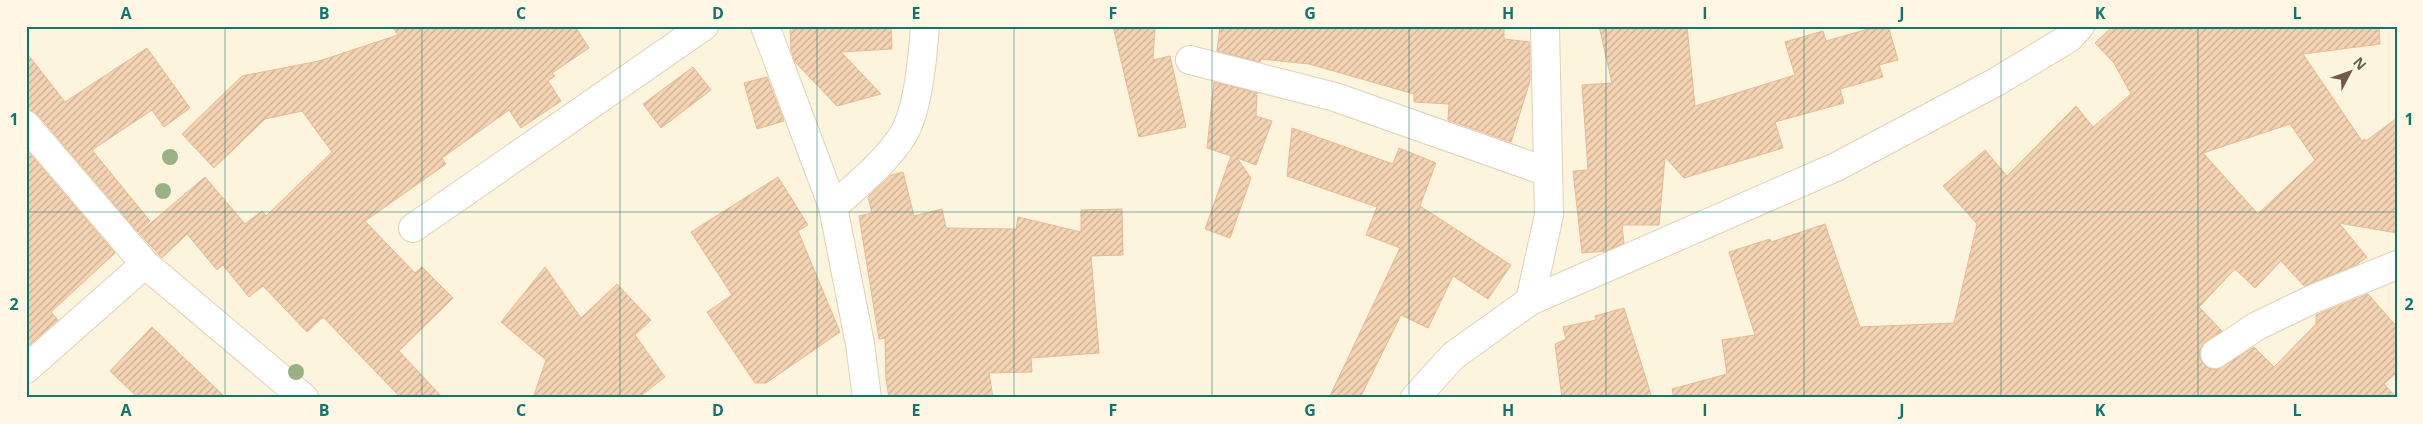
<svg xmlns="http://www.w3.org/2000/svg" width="2423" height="424" viewBox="0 0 2423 424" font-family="'Open Sans',sans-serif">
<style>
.building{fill:url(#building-hatch);stroke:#e7bb93;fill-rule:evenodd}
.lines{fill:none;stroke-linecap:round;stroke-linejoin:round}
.street-casing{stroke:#e1d0b9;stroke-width:30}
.street{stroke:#fff;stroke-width:28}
.tree{fill:#9ab184}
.grid{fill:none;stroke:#0f766e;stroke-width:1;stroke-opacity:0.55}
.neatline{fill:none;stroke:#0f766e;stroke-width:2}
.grid-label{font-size:16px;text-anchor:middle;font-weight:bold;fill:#0f766e}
</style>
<defs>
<pattern id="building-hatch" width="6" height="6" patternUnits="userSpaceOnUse" patternTransform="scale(1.25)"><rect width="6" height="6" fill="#f4d3b3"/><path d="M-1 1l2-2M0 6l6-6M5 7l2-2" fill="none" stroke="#caae93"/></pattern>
</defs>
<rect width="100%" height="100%" fill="#fdf4dd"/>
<path class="building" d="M 392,26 L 575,26 L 589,48 L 552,73 L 555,76 L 548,81 L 561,101 L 521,128 L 509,110 L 442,158 L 446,164 L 365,221 L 415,273 L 422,267 L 453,298 L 399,351 L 443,398 L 401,398 L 323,317 L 307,332 L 263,286 L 249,297 L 223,265 L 217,270 L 187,234 L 162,258 L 139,233 L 205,177 L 245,224 L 262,211 L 266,216 L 332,152 L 302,111 L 265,119 L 214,168 L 182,134 L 242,76 L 319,61 L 398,35 Z
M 790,26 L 891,26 L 892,49 L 841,52 L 881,94 L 837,106 L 795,62 L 791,50 Z
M 1113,26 L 1155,28 L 1153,60 L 1170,56 L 1186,127 L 1139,137 Z
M 1220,26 L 1504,26 L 1504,39 L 1530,42 L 1530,81 L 1511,142 L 1448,120 L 1449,104 L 1414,102 L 1414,94 L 1309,64 L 1261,59 L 1260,62 L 1217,51 Z
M 1599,26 L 1687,26 L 1695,106 L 1795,75 L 1785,42 L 1823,31 L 1826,41 L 1879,26 L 1888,26 L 1898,60 L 1879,65 L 1883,77 L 1840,89 L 1844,103 L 1775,122 L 1783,148 L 1684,178 L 1665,157 L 1659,225 L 1622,225 L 1624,243 L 1606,251 L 1582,253 L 1573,171 L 1588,170 L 1582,85 L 1612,83 Z
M 2113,26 L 2379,26 L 2380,44 L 2303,54 L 2362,141 L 2365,139 L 2366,141 L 2397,118 L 2397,233 L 2339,223 L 2367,257 L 2356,265 L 2304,286 L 2281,261 L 2255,288 L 2235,269 L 2199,307 L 2222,331 L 2206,341 L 2201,347 L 2199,355 L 2202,362 L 2208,368 L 2216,370 L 2254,347 L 2274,367 L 2316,324 L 2316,315 L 2368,294 L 2397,327 L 2397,372 L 2384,384 L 2397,398 L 1674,398 L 1672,389 L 1727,374 L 1722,340 L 1755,335 L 1729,252 L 1770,239 L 1771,242 L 1825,224 L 1860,327 L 1954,323 L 1977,224 L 1943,186 L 1985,150 L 2007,176 L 2076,106 L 2093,127 L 2131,94 L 2114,63 L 2095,43 ZM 2290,124 L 2315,160 L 2258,214 L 2203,153 Z
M 147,48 L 190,108 L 164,127 L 152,110 L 92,150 L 150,221 L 138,232 L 38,115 L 26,110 L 26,52 L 65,102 Z
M 693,67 L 711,90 L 661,128 L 643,104 Z
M 767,77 L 784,121 L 757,129 L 744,83 Z
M 1214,82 L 1258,93 L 1253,94 L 1257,95 L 1256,116 L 1272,121 L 1256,165 L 1237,158 L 1251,178 L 1230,238 L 1205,229 L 1231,156 L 1207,148 Z
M 1292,128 L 1393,164 L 1399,148 L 1436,163 L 1420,206 L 1511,265 L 1488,299 L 1453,276 L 1428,328 L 1401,315 L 1360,398 L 1329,398 L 1400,248 L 1366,235 L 1377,207 L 1287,176 Z
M 26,149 L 115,253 L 51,312 L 58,320 L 26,348 Z
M 903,172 L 914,216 L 942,209 L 946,228 L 1016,229 L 1018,217 L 1081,232 L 1081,210 L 1122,209 L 1123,255 L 1091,256 L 1099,353 L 1031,358 L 1032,372 L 989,373 L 993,398 L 889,398 L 886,379 L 885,338 L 879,339 L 859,216 L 872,213 L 868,197 L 891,175 Z
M 778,177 L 808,225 L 798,231 L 840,332 L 766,383 L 755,383 L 707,312 L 732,295 L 691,232 Z
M 545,267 L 581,318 L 617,284 L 651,320 L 635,335 L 665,377 L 638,398 L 533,398 L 546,360 L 501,322 Z
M 1624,308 L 1652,398 L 1562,398 L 1555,344 L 1566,339 L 1563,327 L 1596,320 L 1595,316 Z
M 152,327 L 226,398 L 138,398 L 110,371 Z"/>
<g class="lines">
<defs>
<path id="street" d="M 765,26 L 833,207 L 860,344 L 867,398
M 1190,60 L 1335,97 L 1548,172
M 26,125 L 145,264 L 304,398
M 833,207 C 857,185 885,163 903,135 C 918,111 923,55 925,26
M 413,228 L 704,26
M 1530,301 L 1549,215 L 1545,26
M 2215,354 L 2257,326 L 2313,299 L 2397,265
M 26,369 L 145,264
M 1415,398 L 1453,356 L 1530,301 L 1836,167 L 1996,82 L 2069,38 L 2080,26"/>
</defs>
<use href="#street" class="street-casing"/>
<use href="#street" class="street"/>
</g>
<g class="tree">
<circle cx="170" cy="157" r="8"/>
<circle cx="163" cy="191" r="8"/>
<circle cx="296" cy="372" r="8"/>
</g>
<path class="grid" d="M 225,26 L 225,398M 422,26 L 422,398M 620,26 L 620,398M 817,26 L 817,398M 1014,26 L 1014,398M 1212,26 L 1212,398M 1409,26 L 1409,398M 1606,26 L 1606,398M 1804,26 L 1804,398M 2001,26 L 2001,398M 2198,26 L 2198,398M 26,212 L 2397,212"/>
<rect width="2423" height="424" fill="none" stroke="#fff7e4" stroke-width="55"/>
<g transform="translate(2350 72) rotate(49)" stroke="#fff7e4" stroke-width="4" paint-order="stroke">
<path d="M0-4L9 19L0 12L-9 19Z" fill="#735a45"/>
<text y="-8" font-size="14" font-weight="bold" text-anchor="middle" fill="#735a45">N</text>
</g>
<rect x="28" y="28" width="2368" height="368" class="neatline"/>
<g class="grid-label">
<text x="126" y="19">A</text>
<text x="324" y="19">B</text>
<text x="521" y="19">C</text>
<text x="718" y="19">D</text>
<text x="916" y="19">E</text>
<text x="1113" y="19">F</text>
<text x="1310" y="19">G</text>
<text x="1508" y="19">H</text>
<text x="1705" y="19">I</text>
<text x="1902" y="19">J</text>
<text x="2100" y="19">K</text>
<text x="2297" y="19">L</text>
<text x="14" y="125">1</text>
<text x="2409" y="125">1</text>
<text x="14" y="310">2</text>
<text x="2409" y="310">2</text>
<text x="126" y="416">A</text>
<text x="324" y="416">B</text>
<text x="521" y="416">C</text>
<text x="718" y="416">D</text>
<text x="916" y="416">E</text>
<text x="1113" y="416">F</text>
<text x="1310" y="416">G</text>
<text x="1508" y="416">H</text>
<text x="1705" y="416">I</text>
<text x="1902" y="416">J</text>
<text x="2100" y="416">K</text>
<text x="2297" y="416">L</text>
</g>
</svg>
